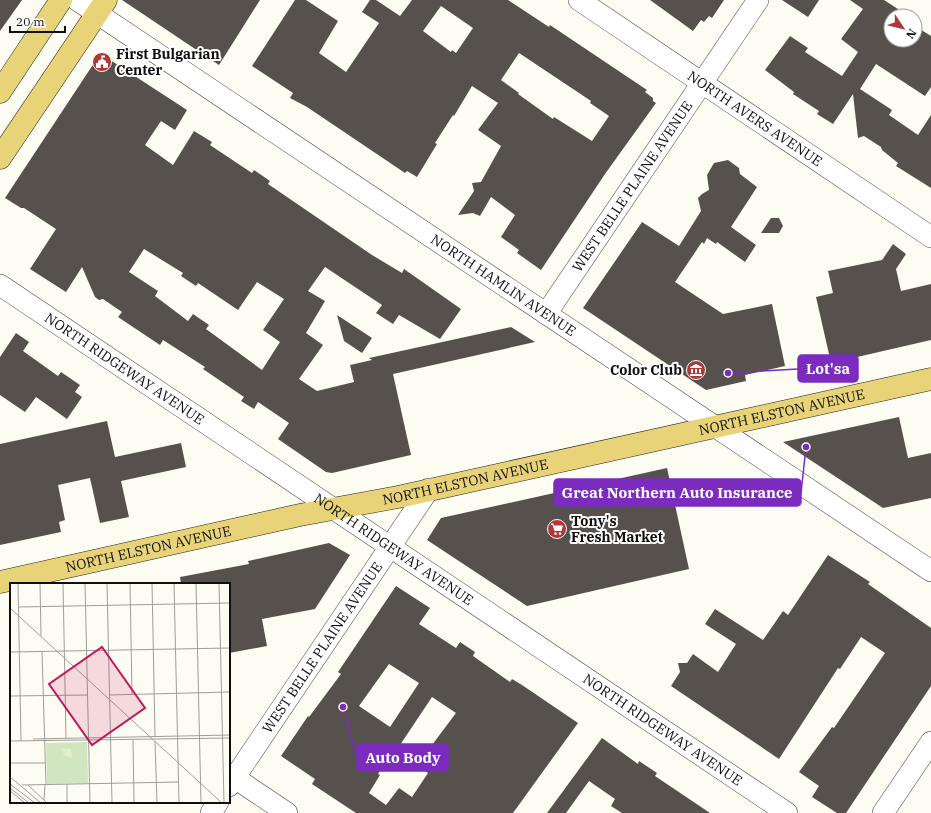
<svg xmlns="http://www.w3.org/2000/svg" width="931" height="813" viewBox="0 0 931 813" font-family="'IBM Plex Serif',serif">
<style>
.building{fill:#57514d;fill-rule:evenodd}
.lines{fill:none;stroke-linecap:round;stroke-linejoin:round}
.minor-casing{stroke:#424242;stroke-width:22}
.major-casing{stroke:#202020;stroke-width:23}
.minor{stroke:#fff;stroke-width:21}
.major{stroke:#e8d379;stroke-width:22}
.labels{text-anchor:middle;stroke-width:4;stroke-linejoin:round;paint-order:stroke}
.poi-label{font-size:14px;font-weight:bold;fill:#0f0f0f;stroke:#fff;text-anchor:start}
.street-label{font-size:14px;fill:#0f0f0f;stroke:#fff}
.inset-road{fill:none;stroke:#9e9d98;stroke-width:1}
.view{fill:#c2185b;fill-opacity:0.15;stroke:#c2185b;stroke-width:2}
.inset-edge{fill:none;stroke:#0f0f0f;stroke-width:2}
.leader{fill:none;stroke:#7b2cbf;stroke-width:1.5}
.callout-dot{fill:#7b2cbf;stroke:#fff;stroke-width:1.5}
.callout{fill:#7b2cbf;stroke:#7b2cbf;stroke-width:1.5}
.callout-label{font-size:15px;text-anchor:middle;font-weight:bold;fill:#fff}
</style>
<rect width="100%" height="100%" fill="#fdfcf3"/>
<path class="building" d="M 0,0 L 22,0 L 0,31 Z
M 122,0 L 260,0 L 219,65 Z
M 295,0 L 306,0 L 338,21 L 319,53 L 346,72 L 379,23 L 362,12 L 370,0 L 376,0 L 400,16 L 412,0 L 508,0 L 549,27 L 550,25 L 647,90 L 645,92 L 653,98 L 653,101 L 656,103 L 605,174 L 541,270 L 517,253 L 519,250 L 501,237 L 515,215 L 491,197 L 480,216 L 473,213 L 458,215 L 474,191 L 472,183 L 481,182 L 501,146 L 478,130 L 498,103 L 472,86 L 454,116 L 453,115 L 435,143 L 437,144 L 417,177 L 407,171 L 405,173 L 307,107 L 290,98 L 293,93 L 252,66 ZM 441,6 L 473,28 L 456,53 L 452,50 L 451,52 L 423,31 ZM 519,53 L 591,101 L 590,103 L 609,116 L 592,141 L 554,117 L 553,119 L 518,94 L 519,93 L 501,80 Z
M 650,0 L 724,0 L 712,18 L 709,16 L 704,22 L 701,20 L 693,31 Z
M 782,0 L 819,0 L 808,17 Z
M 850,0 L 884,0 L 898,9 L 895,13 L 900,16 L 891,16 L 891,40 L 915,40 L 915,26 L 931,36 L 931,87 L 925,96 L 876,64 L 860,89 L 892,110 L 889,115 L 918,135 L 931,115 L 931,188 L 896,166 L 898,163 L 882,150 L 881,147 L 864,136 L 858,138 L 853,94 L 833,124 L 817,114 L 819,111 L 793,94 L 794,92 L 765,70 L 790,36 L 808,48 L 805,52 L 842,76 L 858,52 L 841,39 L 863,9 Z
M 104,56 L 187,110 L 175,130 L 161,121 L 145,145 L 173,165 L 194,131 L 212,142 L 210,145 L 252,173 L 254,170 L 270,181 L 268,184 L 372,255 L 402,273 L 404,269 L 461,309 L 440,339 L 399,315 L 393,324 L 376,313 L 382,305 L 325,267 L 308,291 L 325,301 L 306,333 L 323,345 L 299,379 L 317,391 L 354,382 L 350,365 L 372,360 L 369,358 L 511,327 L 535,342 L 393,374 L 411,455 L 332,473 L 326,472 L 278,439 L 289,423 L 258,402 L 254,409 L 241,401 L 244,397 L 203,369 L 205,367 L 163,340 L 160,345 L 118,317 L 122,312 L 103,299 L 99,300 L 95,297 L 82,267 L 66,292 L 30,269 L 56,229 L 24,208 L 21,208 L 5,198 L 98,57 ZM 144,249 L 183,273 L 181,276 L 196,286 L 198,283 L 238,310 L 257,282 L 284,299 L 263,330 L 280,342 L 262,370 L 206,329 L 209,325 L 193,314 L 188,321 L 155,296 L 158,291 L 129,272 Z
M 728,160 L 739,168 L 740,174 L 757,187 L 731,227 L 756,245 L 745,262 L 717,242 L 716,244 L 707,238 L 704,244 L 702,242 L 675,282 L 723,314 L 772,304 L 785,366 L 745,375 L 746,381 L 706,390 L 583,308 L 642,222 L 679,246 L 701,211 L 698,198 L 702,194 L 709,190 L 707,175 L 714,163 Z
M 771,218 L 779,218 L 783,226 L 779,233 L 761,233 Z
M 893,244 L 906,254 L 896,269 L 901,291 L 931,284 L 931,340 L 831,363 L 816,297 L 833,293 L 828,271 L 882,260 Z
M 337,315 L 372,338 L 362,353 L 344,341 Z
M 16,333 L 29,342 L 23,351 L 58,376 L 61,372 L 80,385 L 75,392 L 82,397 L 67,419 L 36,397 L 25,412 L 0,395 L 0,357 Z
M 899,417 L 908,458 L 931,453 L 931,498 L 883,508 L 783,442 Z
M 107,421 L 115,457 L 181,443 L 186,467 L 121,481 L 129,517 L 100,523 L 90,478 L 58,485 L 65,520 L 59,522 L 61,532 L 0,545 L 0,444 Z
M 667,468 L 689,569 L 527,606 L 427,540 L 441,518 Z
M 329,543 L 350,555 L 315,609 L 262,619 L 267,646 L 229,653 L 229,584 L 181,584 L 180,577 L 249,564 L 248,561 Z
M 828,555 L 870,582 L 868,584 L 931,628 L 931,686 L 846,813 L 837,813 L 812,797 L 819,786 L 799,772 L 832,727 L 834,728 L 885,653 L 861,637 L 840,669 L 838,668 L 779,759 L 671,686 L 680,672 L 678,663 L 687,663 L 693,654 L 718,672 L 736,644 L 705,624 L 715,609 L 763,640 L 783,611 L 788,615 Z
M 396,586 L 430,608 L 419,624 L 456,648 L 460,642 L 475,652 L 473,656 L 510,682 L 512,679 L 522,685 L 578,723 L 513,813 L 356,813 L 312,784 L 315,779 L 281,756 L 308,716 L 309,717 L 341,674 L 338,672 ZM 389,664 L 419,683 L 390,727 L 359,706 ZM 432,697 L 456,713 L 417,765 L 428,773 L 412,797 L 399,788 L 386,805 L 369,793 L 380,775 L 378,774 L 394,749 L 396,751 Z
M 602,738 L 638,764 L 639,761 L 657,773 L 655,776 L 710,813 L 622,813 L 611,806 L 615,799 L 589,781 L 566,813 L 547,813 Z"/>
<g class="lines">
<defs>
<g id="minor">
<path id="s1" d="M 77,0 L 931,571"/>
<path id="s2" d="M 579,0 L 931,237"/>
<path id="s3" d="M 0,285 L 787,813"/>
<path id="s4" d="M 546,314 L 758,0"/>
<path d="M 235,778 L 287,813"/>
<path id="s5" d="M 229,786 L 429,489"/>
<path d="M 211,813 L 218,802"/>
<path d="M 883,813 L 931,742"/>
</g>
<g id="major">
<path d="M 0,92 L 61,0"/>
<path d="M 0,158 L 106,0"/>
<path id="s6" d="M 0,582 L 300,515 L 398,497 L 931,379"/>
</g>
</defs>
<use href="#minor" class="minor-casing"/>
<use href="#major" class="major-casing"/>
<use href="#minor" class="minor"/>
<use href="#major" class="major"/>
</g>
<defs>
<symbol id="civic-disc" viewBox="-11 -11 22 22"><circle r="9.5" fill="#af3838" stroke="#fff"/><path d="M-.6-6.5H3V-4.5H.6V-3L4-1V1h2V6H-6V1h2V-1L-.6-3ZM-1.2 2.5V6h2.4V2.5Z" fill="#fff"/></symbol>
<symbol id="museum-disc" viewBox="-11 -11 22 22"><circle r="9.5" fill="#af3838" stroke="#fff"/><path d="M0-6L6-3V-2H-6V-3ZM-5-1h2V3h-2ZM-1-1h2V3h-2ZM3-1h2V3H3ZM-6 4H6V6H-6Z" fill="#fff"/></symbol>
<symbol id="supermarket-disc" viewBox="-11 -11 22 22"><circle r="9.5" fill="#af3838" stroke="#fff"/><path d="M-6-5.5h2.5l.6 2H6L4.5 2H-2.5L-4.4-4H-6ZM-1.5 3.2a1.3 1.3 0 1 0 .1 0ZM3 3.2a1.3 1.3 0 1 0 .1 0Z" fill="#fff"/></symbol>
</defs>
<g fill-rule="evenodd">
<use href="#civic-disc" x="91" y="51" width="22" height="22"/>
<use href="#museum-disc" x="685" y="359" width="22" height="22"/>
<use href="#supermarket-disc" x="546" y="518" width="22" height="22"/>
</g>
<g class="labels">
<g class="poi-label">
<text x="116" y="59">First Bulgarian<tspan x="116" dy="16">Center</tspan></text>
<text x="682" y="375" text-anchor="end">Color Club</text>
<text x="571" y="526">Tony's<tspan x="571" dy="16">Fresh Market</tspan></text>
</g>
<g class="street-label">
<text dy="5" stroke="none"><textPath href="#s2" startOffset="212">NORTH AVERS AVENUE</textPath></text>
<text dy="5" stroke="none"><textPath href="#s4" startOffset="154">WEST BELLE PLAINE AVENUE</textPath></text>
<text dy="5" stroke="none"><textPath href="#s1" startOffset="513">NORTH HAMLIN AVENUE</textPath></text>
<text dy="5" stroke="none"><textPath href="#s3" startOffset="150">NORTH RIDGEWAY AVENUE</textPath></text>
<text dy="5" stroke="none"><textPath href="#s6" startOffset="800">NORTH ELSTON AVENUE</textPath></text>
<text dy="5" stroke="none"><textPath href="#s6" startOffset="476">NORTH ELSTON AVENUE</textPath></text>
<text dy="5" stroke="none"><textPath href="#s6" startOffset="152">NORTH ELSTON AVENUE</textPath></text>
<text dy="5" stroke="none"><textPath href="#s3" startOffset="474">NORTH RIDGEWAY AVENUE</textPath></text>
<text dy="5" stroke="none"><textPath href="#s5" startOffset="167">WEST BELLE PLAINE AVENUE</textPath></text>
<text dy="5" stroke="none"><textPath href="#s3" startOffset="798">NORTH RIDGEWAY AVENUE</textPath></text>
</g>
</g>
<g transform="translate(10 583)">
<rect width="220" height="220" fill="#fdfcf3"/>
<path d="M 77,159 L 78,200 L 37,201 L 36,160 Z" fill="#d1e5c0"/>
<path d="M 51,165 L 61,166 L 62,175 L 54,172 Z" fill="#e2edd1"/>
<path class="inset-road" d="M 8,0 L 11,158M 30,0 L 31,53M 53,0 L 56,155M 75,0 L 80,220M 97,0 L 102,220M 120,0 L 122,111M 142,0 L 145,153M 164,0 L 169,220M 186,0 L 191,220M 209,0 L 214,220M 9,24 L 220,20M 0,25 L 212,220M 32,68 L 36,202M 0,69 L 220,65M 99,112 L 220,109M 0,113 L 77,112M 23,156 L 220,152M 123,157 L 124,220M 0,158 L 220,155M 145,158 L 147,220M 0,180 L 35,180M 0,194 L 31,220M 0,201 L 25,220M 57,201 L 57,220M 12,202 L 169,199M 18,202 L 37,220M 0,205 L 19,220M 0,208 L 15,220M 34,217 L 35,202"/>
<path class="view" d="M 92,64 L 135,125 L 82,162 L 39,101 Z"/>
<rect width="220" height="220" class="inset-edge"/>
</g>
<path class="leader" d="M728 373L798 369M806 447L801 493M343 707L357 758"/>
<g class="callout-dot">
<circle cx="728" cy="373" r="4"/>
<circle cx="806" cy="447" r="4"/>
<circle cx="343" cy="707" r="4"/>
</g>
<g class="callout">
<rect x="798" y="355" width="60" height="27" rx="4"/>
<rect x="554" y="479" width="247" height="27" rx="4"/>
<rect x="357" y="744" width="91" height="27" rx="4"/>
</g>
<g class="callout-label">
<text x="828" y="374">Lot'sa</text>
<text x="677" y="498">Great Northern Auto Insurance</text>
<text x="403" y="763">Auto Body</text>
</g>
<g transform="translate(903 28) rotate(125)"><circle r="19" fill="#ffffff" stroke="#9f9f9f"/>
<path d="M0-3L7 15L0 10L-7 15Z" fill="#af3838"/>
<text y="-6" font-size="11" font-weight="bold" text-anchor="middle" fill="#0f0f0f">N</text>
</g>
<path d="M10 26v6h55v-6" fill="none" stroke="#0f0f0f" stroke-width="2"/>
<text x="16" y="26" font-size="12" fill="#0f0f0f" stroke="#ffffff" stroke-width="3" paint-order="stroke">20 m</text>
</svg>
